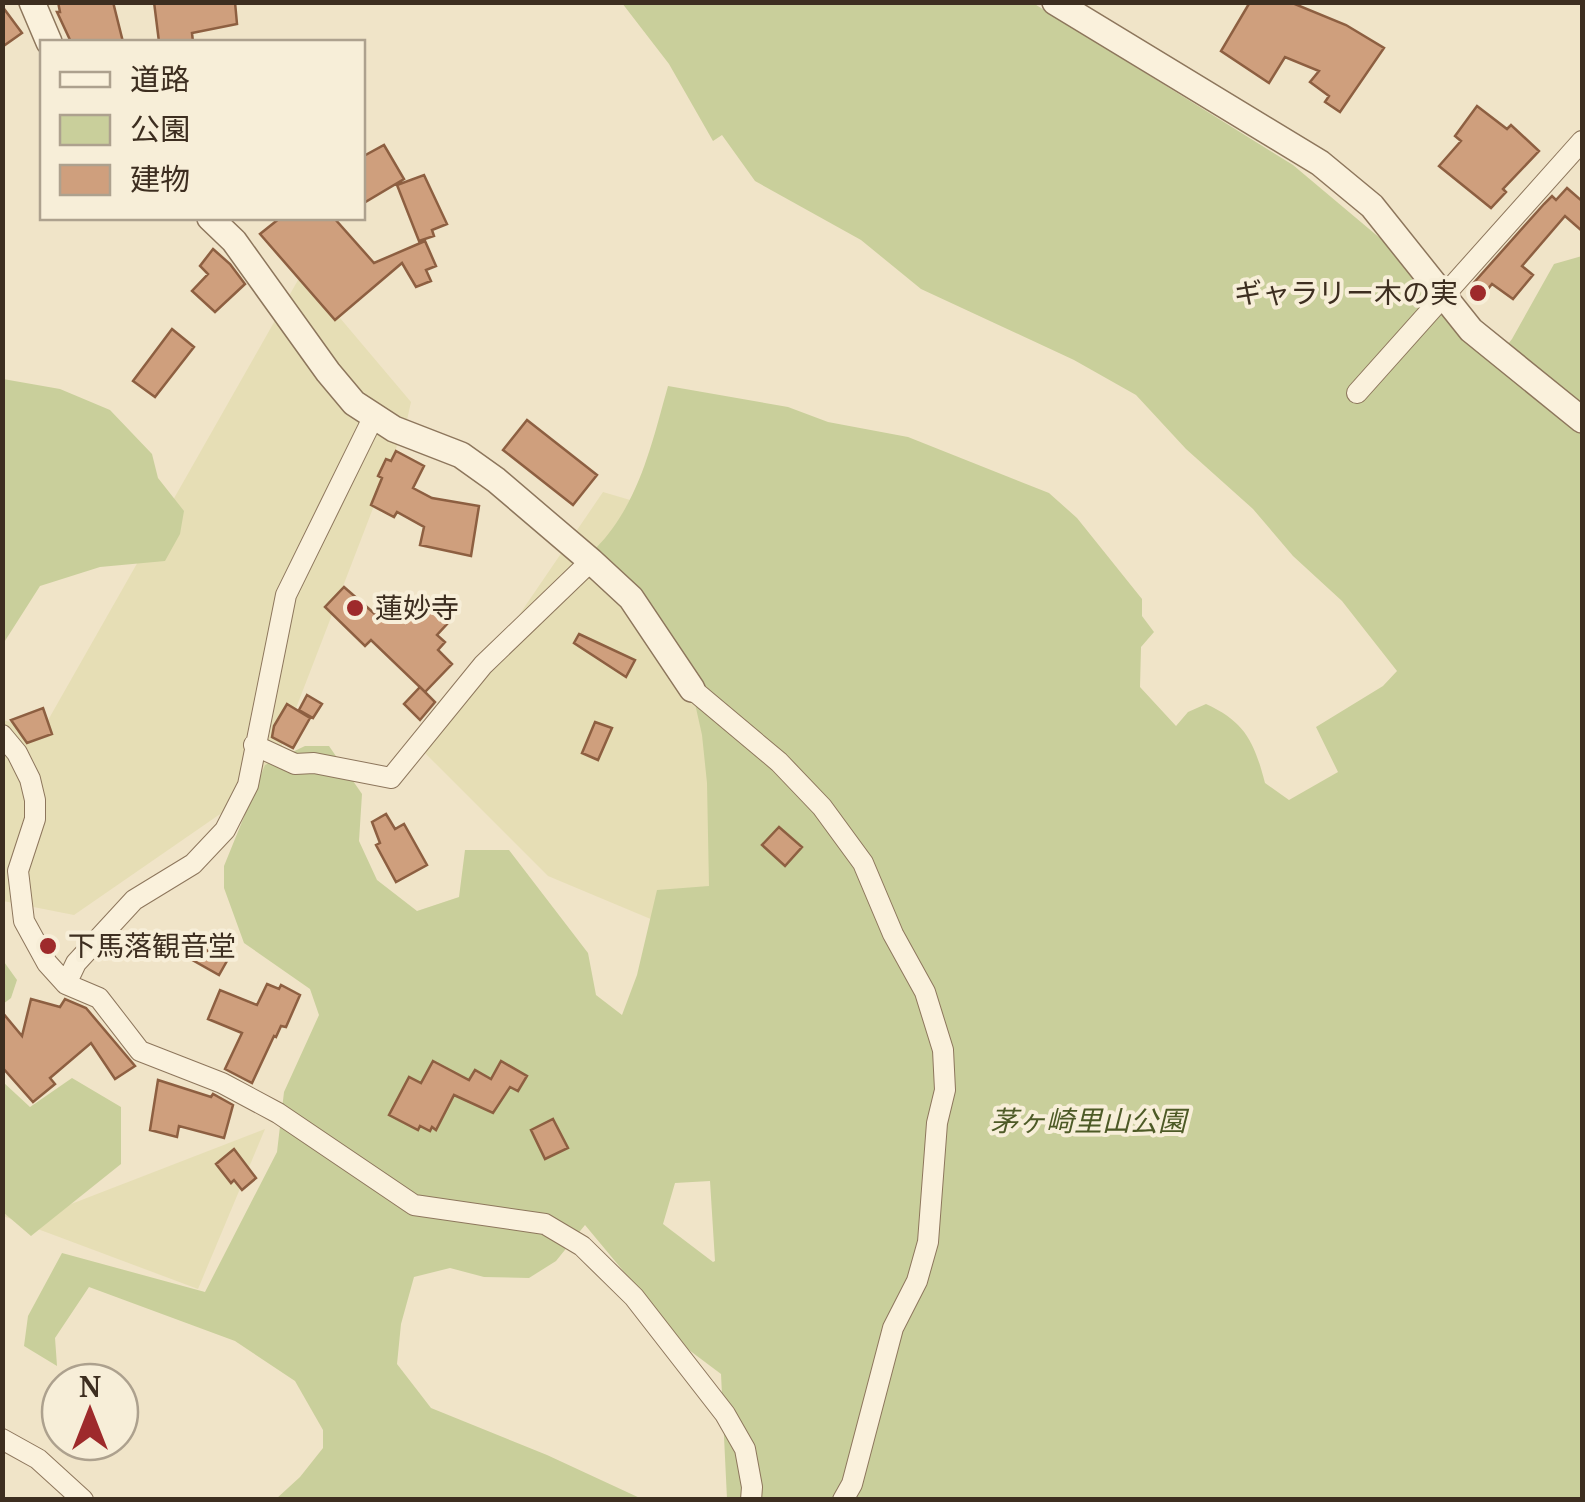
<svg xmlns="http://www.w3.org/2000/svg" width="1585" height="1502" viewBox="0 0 1585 1502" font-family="'Noto Serif','Noto Sans JP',serif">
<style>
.farmland{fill:#e6deb5}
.green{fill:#c9cf9b;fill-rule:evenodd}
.building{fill:#cf9f7d;stroke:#8d5f41;stroke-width:2.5}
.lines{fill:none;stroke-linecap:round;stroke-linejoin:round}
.minor-casing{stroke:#8d765c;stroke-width:22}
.tertiary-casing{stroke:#8d765c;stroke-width:28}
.minor{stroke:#faf1dc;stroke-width:20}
.tertiary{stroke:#faf1dc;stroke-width:25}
.poi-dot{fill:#9e2a2b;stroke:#f7eed8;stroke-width:4}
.labels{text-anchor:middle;stroke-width:8;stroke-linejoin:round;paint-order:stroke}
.poi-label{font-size:28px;fill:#3d2e20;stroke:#f7eed8;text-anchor:start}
.park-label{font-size:28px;font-style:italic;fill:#4d5a26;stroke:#f7eed8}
</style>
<rect width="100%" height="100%" fill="#f0e4c8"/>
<path class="farmland" d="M 302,273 L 411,402 L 407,420 L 268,781 L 74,915 L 3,901 L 2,720 L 43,729 Z
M 603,492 L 857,567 L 875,1013 L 548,876 L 425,753 Z
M 2,1116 L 66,1206 L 265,1129 L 198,1289 L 3,1216 Z"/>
<path class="green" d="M 622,3 L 1033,3 L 1293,165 L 1387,244 L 1493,363 L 1512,339 L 1554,264 L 1582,256 L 1582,1499 L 727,1499 L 721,1374 L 689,1350 L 585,1225 L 556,1261 L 529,1278 L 484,1277 L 450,1268 L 414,1277 L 401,1324 L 397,1364 L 431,1408 L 547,1455 L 642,1499 L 276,1499 L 300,1477 L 323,1448 L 323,1430 L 295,1381 L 235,1341 L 89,1287 L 55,1338 L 57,1366 L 24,1346 L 28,1316 L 62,1253 L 205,1292 L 277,1152 L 284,1092 L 319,1015 L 310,989 L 244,943 L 224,888 L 224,866 L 265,765 L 305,746 L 329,746 L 362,794 L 359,841 L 377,880 L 417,911 L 459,897 L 465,850 L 509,850 L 588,953 L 596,995 L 622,1015 L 637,975 L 657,890 L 709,886 L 707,783 L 702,735 L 686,663 L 622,576 L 596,548 C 639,504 652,443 668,386 L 788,407 L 828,422 L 908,437 L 1049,493 L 1077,518 L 1142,599 L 1142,616 L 1154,632 L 1141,647 L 1140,687 L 1176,726 L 1188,712 L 1206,704 C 1245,722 1254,741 1265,783 L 1289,800 L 1338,772 L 1316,727 L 1383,686 L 1397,671 L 1342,601 L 1293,556 L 1253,509 L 1186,449 L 1136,395 L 1074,360 L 921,289 L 861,240 L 755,181 L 722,135 L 713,141 L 669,64 ZM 710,1181 L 715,1261 L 713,1262 L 663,1224 L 675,1183 Z
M 3,379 L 60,389 L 110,410 L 152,454 L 158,478 L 184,511 L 180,534 L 165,561 L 100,567 L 40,586 L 3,644 Z
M 2,959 L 17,980 L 11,998 L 3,1004 Z
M 72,1078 L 121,1107 L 121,1164 L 31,1236 L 3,1212 L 3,1082 L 30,1107 Z"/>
<path class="building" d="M 58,2 L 113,2 L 123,42 L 71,42 L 57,12 L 60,12 Z
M 154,2 L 235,2 L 237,24 L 192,33 L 193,42 L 159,42 Z
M 1250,2 L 1290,2 L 1346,25 L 1384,48 L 1340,112 L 1325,102 L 1329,96 L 1310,82 L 1319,71 L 1285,57 L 1269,83 L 1221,51 Z
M 2,6 L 22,33 L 2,47 Z
M 1477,106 L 1507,129 L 1511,125 L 1539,151 L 1503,189 L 1506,192 L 1491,208 L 1439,166 L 1461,141 L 1455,136 Z
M 384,145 L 404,179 L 362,204 L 362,157 Z
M 424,175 L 447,224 L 432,230 L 434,236 L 419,241 L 397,185 Z
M 1567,188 L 1582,201 L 1582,231 L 1565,216 L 1522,266 L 1533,275 L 1513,299 L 1492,284 L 1482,296 L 1470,287 L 1544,204 L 1552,196 L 1556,200 Z
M 280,218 L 334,218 L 374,263 L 425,241 L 436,266 L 426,270 L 431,281 L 416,287 L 402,263 L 335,320 L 260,234 Z
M 213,249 L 230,264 L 245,284 L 215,312 L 192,291 L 208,274 L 200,266 Z
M 172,329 L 194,347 L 155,397 L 133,381 Z
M 527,420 L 597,475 L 573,505 L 503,450 Z
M 396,451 L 424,466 L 413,488 L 432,498 L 479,506 L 471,556 L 420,545 L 424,527 L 397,512 L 394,517 L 371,505 L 382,478 L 378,476 L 386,459 L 391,461 Z
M 344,587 L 376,615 L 391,601 L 406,615 L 411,611 L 419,619 L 429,608 L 447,624 L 437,635 L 445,642 L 438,650 L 452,664 L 425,692 L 371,640 L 365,646 L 325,607 Z
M 579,634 L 635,660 L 626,677 L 574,643 Z
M 420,687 L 435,702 L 420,720 L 404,704 Z
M 307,695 L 322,704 L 313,718 L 299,710 Z
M 287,704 L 310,718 L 293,748 L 272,737 L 274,726 Z
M 43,708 L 52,734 L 27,743 L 11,720 Z
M 595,722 L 612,728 L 598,760 L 582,753 Z
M 386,814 L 395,829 L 404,824 L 427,865 L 396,882 L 376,845 L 380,843 L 372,822 Z
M 779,827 L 802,847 L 785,866 L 762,845 Z
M 181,936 L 210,952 L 215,942 L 232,952 L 219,975 L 173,949 Z
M 267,984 L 279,989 L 281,985 L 300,995 L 286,1027 L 281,1026 L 276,1037 L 274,1036 L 252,1083 L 225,1069 L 242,1033 L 208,1019 L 220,990 L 257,1005 Z
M 31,999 L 60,1007 L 65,999 L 86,1008 L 135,1066 L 115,1079 L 91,1043 L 50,1078 L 55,1084 L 33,1102 L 2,1067 L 2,1012 L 22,1036 Z
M 433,1061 L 469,1080 L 475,1070 L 491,1079 L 501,1061 L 527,1076 L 518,1091 L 510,1087 L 493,1113 L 454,1095 L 436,1130 L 432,1127 L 430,1131 L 420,1126 L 418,1130 L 389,1115 L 409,1077 L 421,1083 Z
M 158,1080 L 211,1097 L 213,1094 L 233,1105 L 224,1138 L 179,1126 L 177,1137 L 150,1130 Z
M 553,1119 L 568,1148 L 545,1159 L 531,1130 Z
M 234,1149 L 256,1178 L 242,1190 L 234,1180 L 231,1183 L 216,1164 Z"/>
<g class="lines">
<defs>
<path id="minor" d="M 1357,393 L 1582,141
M 692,689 L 779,762 L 822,807 L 863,863 L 893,934 L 925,992 L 943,1050 L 945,1090 L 937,1123 L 928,1242 L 917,1281 L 893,1328 L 852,1484 L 843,1500
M 2,735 L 17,753 L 30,779 L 35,800 L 35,819 L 18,871 L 24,921 L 47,963 L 66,984 L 99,998 L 140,1051 L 222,1083 L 278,1113 L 414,1205 L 545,1224 L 582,1246 L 634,1297 L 725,1414 L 745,1449 L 752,1487 L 751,1500
M 254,745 L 295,764 L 314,763 L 391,778 L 483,665 L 591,561
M 66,984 L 76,963 L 134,900 L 193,864 L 225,830 L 248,785 L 286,595 L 374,416
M 2,1439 L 38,1459 L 83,1500"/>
<path id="tertiary" d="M 32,2 L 49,42
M 1055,2 L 1320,163 L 1372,206 L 1471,330 L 1582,420
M 210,218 L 234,241 L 328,372 L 354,403 L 394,429 L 461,455 L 496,480 L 591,561 L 631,598 L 692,689"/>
</defs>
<use href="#minor" class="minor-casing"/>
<use href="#tertiary" class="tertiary-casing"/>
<use href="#minor" class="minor"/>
<use href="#tertiary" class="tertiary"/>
</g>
<g class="poi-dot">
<circle cx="1478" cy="293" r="10"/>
<circle cx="355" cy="608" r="10"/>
<circle cx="48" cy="946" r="10"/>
</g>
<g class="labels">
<g class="poi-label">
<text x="1458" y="303" text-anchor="end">ギャラリー木の実</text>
<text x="375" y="618">蓮妙寺</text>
<text x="68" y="956">下馬落観音堂</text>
</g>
<g class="park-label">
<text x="1088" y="1131">茅ヶ崎里山公園</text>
</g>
</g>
<rect width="1585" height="1502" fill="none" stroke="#3d2e20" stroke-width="10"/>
<rect x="40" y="40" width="325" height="180" fill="#f7eed8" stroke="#ada18e" stroke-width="2.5"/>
<rect x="60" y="72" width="50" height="15" fill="#faf1dc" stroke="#ada18e" stroke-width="2.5"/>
<text x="130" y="90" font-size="30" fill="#3d2e20">道路</text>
<rect x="60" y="115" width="50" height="30" fill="#c9cf9b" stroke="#ada18e" stroke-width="2.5"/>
<text x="130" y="140" font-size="30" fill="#3d2e20">公園</text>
<rect x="60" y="165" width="50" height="30" fill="#cf9f7d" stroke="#ada18e" stroke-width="2.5"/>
<text x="130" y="190" font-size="30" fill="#3d2e20">建物</text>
<g transform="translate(90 1412)"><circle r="48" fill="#f7eed8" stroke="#ada18e" stroke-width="2.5"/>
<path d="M0-8L18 38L0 25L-18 38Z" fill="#9e2a2b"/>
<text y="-15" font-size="28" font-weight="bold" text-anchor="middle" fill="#3d2e20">N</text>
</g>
</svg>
